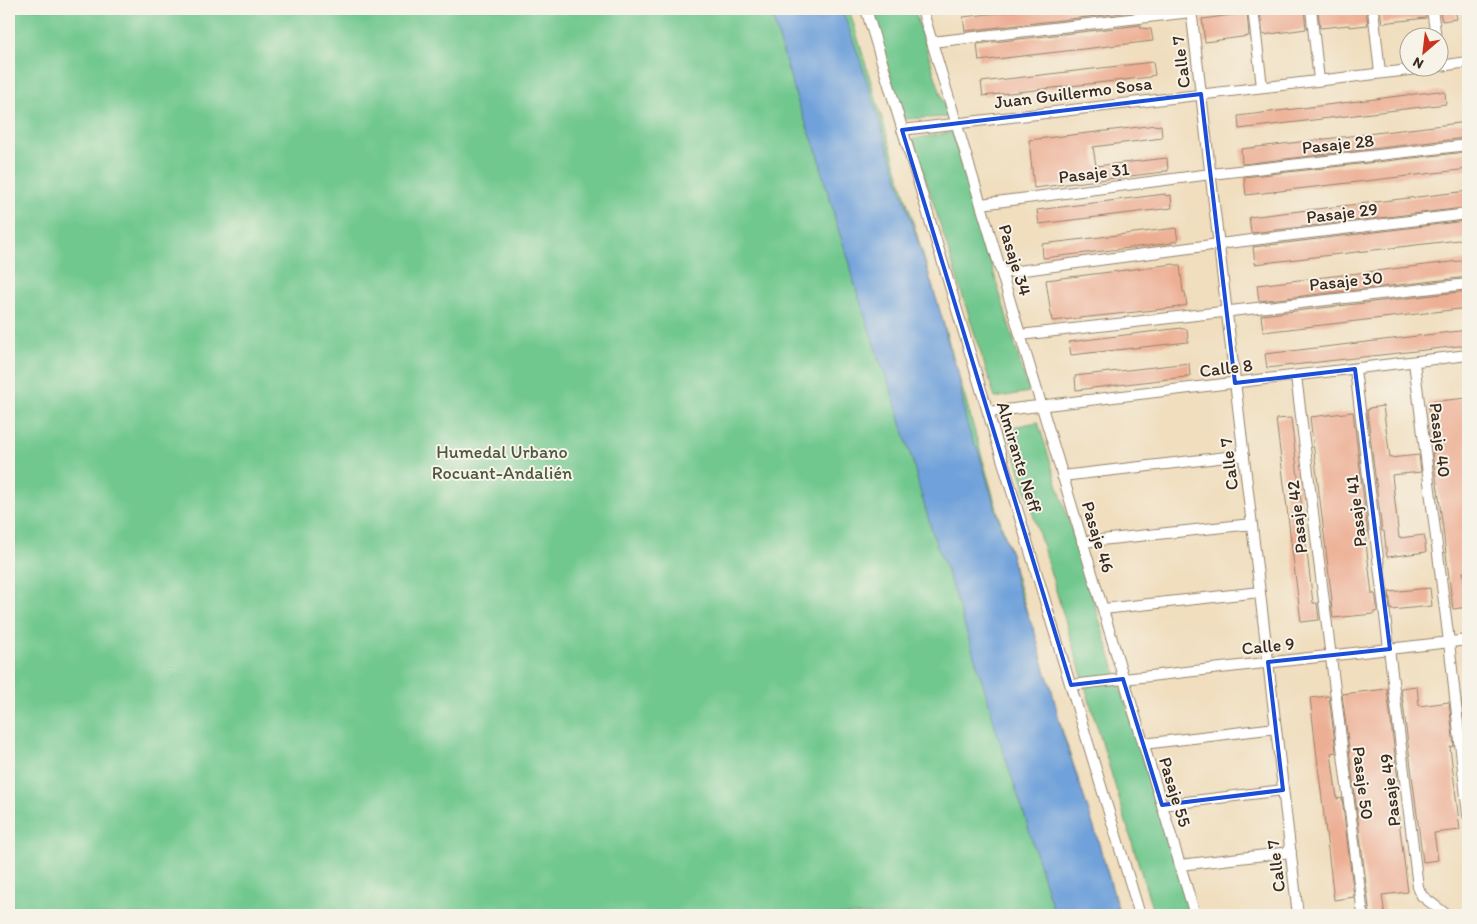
<svg xmlns="http://www.w3.org/2000/svg" width="1477" height="924" viewBox="0 0 1477 924" font-family="Itim,sans-serif">
<style>
.green{fill:#71c88e;stroke:#567956}
.water{fill:#6fa1da;stroke:#55667c}
.building{fill:#edaf94}
.lines{fill:none;stroke-linecap:round;stroke-linejoin:round}
.minor-casing{stroke:#96846e;stroke-width:12}
.minor{stroke:#fff;stroke-width:10}
.marked{fill:none;stroke:#1d4ed8;stroke-width:4;stroke-linejoin:round}
.labels{text-anchor:middle;stroke-width:4;stroke-linejoin:round;paint-order:stroke}
.street-label{font-size:18px;fill:#3b2a1e;stroke:#f7f3e8}
.park-label{font-size:18px;fill:#4b5940;stroke:#f7f3e8}
</style>
<rect width="100%" height="100%" fill="#f7f3e8"/>
<filter id="ink" filterUnits="userSpaceOnUse"><feTurbulence type="fractalNoise" baseFrequency=".02" numOctaves="2"/><feDisplacementMap in="SourceGraphic" scale="10" xChannelSelector="R" yChannelSelector="G"/><feConvolveMatrix kernelMatrix="1 2 1 2 8 2 1 2 1" color-interpolation-filters="sRGB"/></filter>
<filter id="wash" filterUnits="userSpaceOnUse"><feTurbulence type="fractalNoise" baseFrequency=".0096" numOctaves="4" result="noise"/><feDisplacementMap in="SourceGraphic" scale="20" xChannelSelector="R" yChannelSelector="G"/><feGaussianBlur stdDeviation="1.12" result="paint"/><feColorMatrix in="noise" values="0 0 0 0 0 0 0 0 0 0 0 0 0 0 0 0 0 1.4 0 .05"/><feComposite in="paint" operator="in"/></filter>
<g filter="url(#wash)">
<rect width="100%" height="100%" fill="#f0debe"/>
<path class="green" d="M 9,9 L 849,9 L 940,311 L 1006,540 L 1012,556 L 1015,572 L 1029,619 L 1035,633 L 1045,671 L 1051,686 L 1054,704 L 1065,739 L 1096,834 L 1120,915 L 9,915 Z
M 870,9 L 914,9 L 948,117 L 903,119 Z
M 952,132 L 1029,392 L 995,398 L 913,139 Z
M 1038,422 L 1191,915 L 1154,915 L 1007,428 Z"/>
<path class="water" d="M 770,9 L 842,9 L 862,66 L 940,311 L 950,351 L 958,371 L 966,421 L 972,439 L 979,453 L 1001,527 L 1012,556 L 1016,581 L 1019,593 L 1035,633 L 1045,671 L 1051,686 L 1061,728 L 1096,834 L 1120,915 L 1055,915 L 1042,874 L 1026,820 L 996,730 L 991,710 L 971,646 L 947,571 L 934,538 L 919,487 L 914,466 L 889,384 L 879,360 L 854,283 L 850,264 L 837,226 L 832,206 L 822,173 L 820,160 L 798,103 Z"/>
<g id="blocks">
<path class="building" d="M 1032,9 L 1140,9 L 1140,11 L 965,31 L 963,17 Z
M 1285,9 L 1304,9 L 1306,29 L 1263,35 L 1260,12 Z
M 1318,9 L 1332,9 L 1332,11 L 1350,9 L 1366,9 L 1368,25 L 1349,27 L 1349,25 L 1320,28 Z
M 1380,9 L 1425,9 L 1426,18 L 1382,23 Z
M 1439,9 L 1455,9 L 1457,19 L 1442,21 Z
M 1247,13 L 1249,36 L 1205,42 L 1202,19 Z
M 1141,25 L 1141,28 L 1151,29 L 1153,41 L 979,61 L 977,44 Z
M 1153,62 L 1155,75 L 1150,76 L 1150,77 L 983,96 L 981,82 Z
M 1439,91 L 1439,92 L 1445,92 L 1446,104 L 1239,129 L 1238,116 Z
M 1468,122 L 1468,135 L 1464,136 L 1465,138 L 1242,164 L 1241,149 Z
M 1156,125 L 1156,126 L 1161,125 L 1162,138 L 1093,147 L 1096,166 L 1167,158 L 1168,171 L 1163,171 L 1163,172 L 1034,188 L 1029,140 Z
M 1466,152 L 1466,156 L 1468,156 L 1468,169 L 1246,195 L 1244,177 Z
M 1468,191 L 1468,206 L 1463,208 L 1251,233 L 1251,232 L 1249,217 Z
M 1165,194 L 1166,196 L 1171,195 L 1172,208 L 1039,224 L 1037,210 Z
M 1465,221 L 1467,239 L 1255,264 L 1253,247 Z
M 1176,228 L 1178,241 L 1172,242 L 1172,243 L 1043,258 L 1042,244 Z
M 1468,260 L 1468,277 L 1259,301 L 1257,285 Z
M 1174,264 L 1175,265 L 1180,265 L 1183,292 L 1185,292 L 1187,305 L 1173,308 L 1052,321 L 1046,280 Z
M 1468,291 L 1468,308 L 1263,332 L 1261,315 Z
M 1181,328 L 1181,329 L 1187,329 L 1188,342 L 1071,355 L 1069,342 Z
M 1468,330 L 1468,345 L 1267,368 L 1265,354 Z
M 1189,363 L 1190,376 L 1185,376 L 1185,377 L 1076,390 L 1075,376 Z
M 1467,398 L 1468,571 L 1463,572 L 1468,607 L 1453,609 L 1438,490 L 1432,453 L 1434,453 L 1428,402 Z
M 1383,406 L 1390,458 L 1419,455 L 1421,472 L 1392,475 L 1399,538 L 1424,535 L 1426,552 L 1387,557 L 1384,531 L 1382,531 L 1367,410 L 1369,410 L 1369,408 Z
M 1353,412 L 1368,533 L 1365,533 L 1367,552 L 1372,594 L 1375,594 L 1378,611 L 1374,612 L 1374,614 L 1333,618 L 1331,601 L 1332,601 L 1310,417 Z
M 1291,418 L 1313,603 L 1317,603 L 1319,620 L 1301,622 L 1276,419 Z
M 1430,588 L 1432,606 L 1391,610 L 1389,592 Z
M 1417,686 L 1419,706 L 1449,702 L 1454,746 L 1450,747 L 1460,830 L 1434,833 L 1438,860 L 1423,862 L 1401,688 Z
M 1387,689 L 1398,780 L 1394,781 L 1408,892 L 1382,895 L 1385,915 L 1370,915 L 1342,694 Z
M 1329,696 L 1336,752 L 1331,753 L 1332,761 L 1337,799 L 1342,798 L 1354,897 L 1334,900 L 1310,698 Z
M 1462,700 L 1468,700 L 1467,745 Z"/>
</g>
</g>
<g filter="url(#ink)">
<use href="#blocks" fill-opacity="0" stroke="#96846e" stroke-width="1"/>
<g class="lines">
<defs>
<path id="minor" d="M 866,9 L 1140,915
M 922,9 L 1195,915
M 1191,9 L 1298,915
M 1253,9 L 1262,87
M 1311,9 L 1319,80
M 1373,9 L 1380,73
M 1432,9 L 1436,38
M 932,42 L 1191,12
M 1440,66 L 1468,62
M 902,130 L 1426,68
M 981,204 L 1211,174 L 1468,145
M 1002,273 L 1219,244 L 1468,214
M 1020,335 L 1468,284
M 1414,362 L 1449,642 L 1468,815
M 1355,369 L 1418,887 L 1422,896 L 1447,915
M 1296,376 L 1363,915
M 988,412 L 1468,355
M 1062,476 L 1244,455
M 1082,542 L 1252,524
M 1103,609 L 1260,592
M 1071,685 L 1468,640
M 1143,744 L 1276,728
M 1162,805 L 1283,790
M 1180,865 L 1291,852"/>
</defs>
<use href="#minor" class="minor-casing"/>
<use href="#minor" class="minor"/>
</g>
</g>
<path class="marked" d="M 1201,94 L 1235,383 L 1355,369 L 1390,649 L 1268,662 L 1283,790 L 1162,805 L 1123,679 L 1071,685 L 902,130 Z"/>
<g class="labels">
<g class="street-label">
<text transform="translate(1181 62) rotate(-97)" y="6">Calle 7</text>
<text transform="translate(1073 93) rotate(-7)" y="6">Juan Guillermo Sosa</text>
<text transform="translate(1338 144) rotate(-6)" y="6">Pasaje 28</text>
<text transform="translate(1094 173) rotate(-7)" y="6">Pasaje 31</text>
<text transform="translate(1342 213) rotate(-7)" y="6">Pasaje 29</text>
<text transform="translate(1015 260) rotate(73)" y="6">Pasaje 34</text>
<text transform="translate(1346 281) rotate(-6)" y="6">Pasaje 30</text>
<text transform="translate(1226 368) rotate(-7)" y="6">Calle 8</text>
<text transform="translate(1440 440) rotate(83)" y="6">Pasaje 40</text>
<text transform="translate(1019 457) rotate(73)" y="6">Almirante Neff</text>
<text transform="translate(1229 464) rotate(-97)" y="6">Calle 7</text>
<text transform="translate(1356 511) rotate(-97)" y="6">Pasaje 41</text>
<text transform="translate(1297 517) rotate(-97)" y="6">Pasaje 42</text>
<text transform="translate(1098 537) rotate(73)" y="6">Pasaje 46</text>
<text transform="translate(1268 646) rotate(-6)" y="6">Calle 9</text>
<text transform="translate(1363 783) rotate(83)" y="6">Pasaje 50</text>
<text transform="translate(1390 790) rotate(-97)" y="6">Pasaje 49</text>
<text transform="translate(1175 792) rotate(73)" y="6">Pasaje 55</text>
<text transform="translate(1276 866) rotate(-97)" y="6">Calle 7</text>
</g>
<g class="park-label">
<text x="502" y="458">Humedal Urbano<tspan x="502" dy="21">Rocuant-Andalién</tspan></text>
</g>
</g>
<rect width="1477" height="924" fill="none" stroke="#f7f3e8" stroke-width="30"/>
<g transform="translate(1424 52) rotate(208)"><circle r="24" fill="#f7f3e8" stroke="#aca397"/>
<path d="M0-4L9 19L0 12L-9 19Z" fill="#c8321e"/>
<text y="-8" font-size="14" font-weight="bold" text-anchor="middle" fill="#3b2a1e">N</text>
</g>
</svg>
